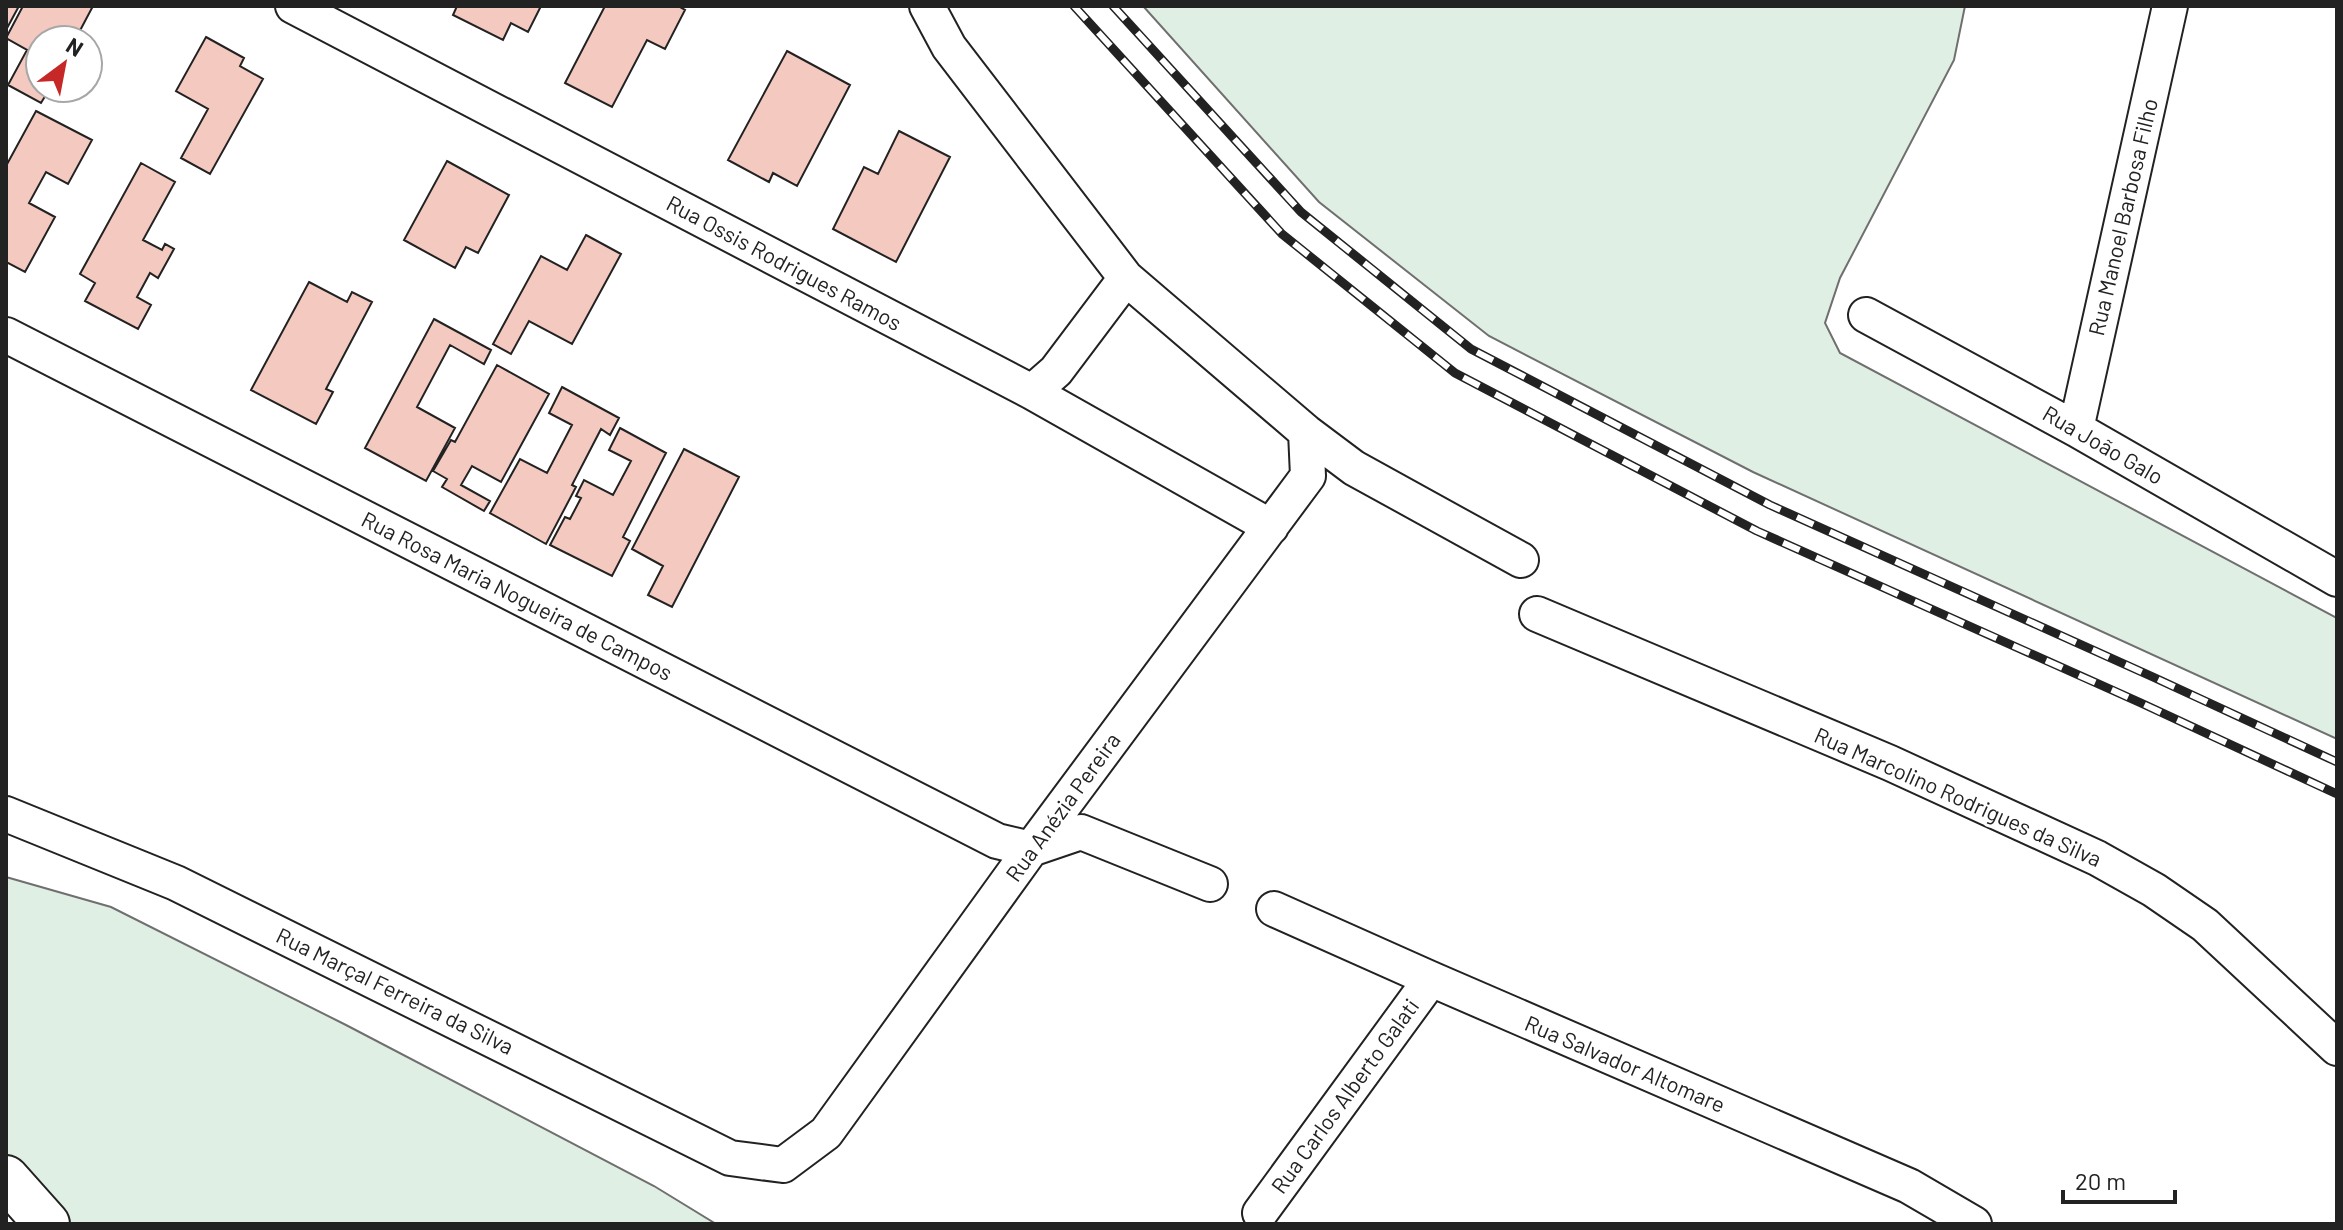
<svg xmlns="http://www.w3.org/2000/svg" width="2343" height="1230" viewBox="0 0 2343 1230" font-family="Barlow,sans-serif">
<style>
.green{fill:#e0efe3;stroke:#6f6f6f;stroke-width:2}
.building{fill:#f3c9c0;stroke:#222;stroke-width:2}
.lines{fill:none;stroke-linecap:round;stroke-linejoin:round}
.street-casing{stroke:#222;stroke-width:38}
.primary-casing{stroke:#222;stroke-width:48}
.street{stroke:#fff;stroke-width:34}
.primary{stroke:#fff;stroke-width:44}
.rail-casing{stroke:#222;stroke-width:9}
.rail{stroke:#fff;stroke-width:6;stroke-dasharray:18;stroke-linecap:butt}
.labels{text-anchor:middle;stroke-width:6;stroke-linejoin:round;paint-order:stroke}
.street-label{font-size:22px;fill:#222;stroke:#fff}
</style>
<rect width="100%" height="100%" fill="#fff"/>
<path class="green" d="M 1143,6 L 1965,6 L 1954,60 L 1840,278 L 1825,323 L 1840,353 L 2337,618 L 2337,739 L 1753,472 L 1489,336 L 1319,202 Z
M 6,877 L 111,907 L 346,1025 L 654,1186 L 716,1224 L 66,1224 L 6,1153 Z"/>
<path class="building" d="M 6,6 L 19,6 L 6,30 Z
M 23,6 L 93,6 L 75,40 L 40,40 L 40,88 L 50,88 L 41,103 L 8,85 L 27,50 L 6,38 Z
M 457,6 L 541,6 L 528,32 L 511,23 L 503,40 L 453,15 Z
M 605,6 L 678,6 L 685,10 L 665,49 L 647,40 L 612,107 L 565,83 Z
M 206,37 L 244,58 L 240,66 L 263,79 L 210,174 L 181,158 L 208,109 L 176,91 Z
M 787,51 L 850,85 L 797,186 L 773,173 L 769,182 L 728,160 Z
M 36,111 L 92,140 L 68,184 L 46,172 L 29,203 L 55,217 L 25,272 L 6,262 L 6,166 Z
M 899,131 L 950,157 L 896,262 L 833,229 L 864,167 L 878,174 Z
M 447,161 L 509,195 L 478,253 L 466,247 L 455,268 L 404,240 Z
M 141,163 L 175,182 L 143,240 L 162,250 L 165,244 L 174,249 L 158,278 L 150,273 L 137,297 L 151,305 L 138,329 L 85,301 L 95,283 L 80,274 Z
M 586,235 L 621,254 L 572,344 L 529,321 L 511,354 L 493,344 L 541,256 L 567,270 Z
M 309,282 L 347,302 L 352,292 L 372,302 L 326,389 L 333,392 L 316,424 L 251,390 Z
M 434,319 L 491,350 L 484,364 L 450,345 L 417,407 L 455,428 L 426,481 L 365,448 Z
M 497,365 L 549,394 L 501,482 L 472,466 L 461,485 L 490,501 L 484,511 L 442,487 L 447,479 L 433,471 L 451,440 L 455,442 Z
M 562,387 L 619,418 L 610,435 L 601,429 L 572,485 L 576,487 L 546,544 L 490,513 L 520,459 L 547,473 L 572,425 L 549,413 Z
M 620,428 L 666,453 L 623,537 L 630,541 L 612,576 L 550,545 L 565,517 L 570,519 L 581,498 L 576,496 L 584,480 L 613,495 L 631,461 L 609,450 Z
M 684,449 L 739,477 L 672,607 L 648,595 L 663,566 L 632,549 Z"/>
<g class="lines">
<defs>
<path id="street" d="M 293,6 L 1032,392 L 1271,527
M 927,6 L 949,47 L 1126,278 L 1306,432 L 1354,468 L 1521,560
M 1866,315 L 2076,429 L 2337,579
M 6,335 L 997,841 L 1031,849 L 1081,832 L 1210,884
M 1032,392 L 1056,371 L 1126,278
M 2076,429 L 2170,6
M 1537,614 L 1890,763 L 2097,858 L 2154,890 L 2205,925 L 2337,1048
M 6,814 L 176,883 L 730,1158 L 783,1165 L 826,1133 L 1031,849 L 1308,476 L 1306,432
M 1274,909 L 1431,979 L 1909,1186 L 1974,1224
M 1260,1213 L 1431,979"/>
<path id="primary" d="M 6,1178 L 47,1224"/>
</defs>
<use href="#street" class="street-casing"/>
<use href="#primary" class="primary-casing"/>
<use href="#street" class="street"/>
<use href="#primary" class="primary"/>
<defs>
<path id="rail" d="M 1074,6 L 1282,234 L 1455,373 L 1757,531 L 2141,703 L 2337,794
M 1113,6 L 1301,212 L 1471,349 L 1770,505 L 2153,677 L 2337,762"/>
</defs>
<use href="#rail" class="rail-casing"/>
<use href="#rail" class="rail"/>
</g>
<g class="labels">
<g class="street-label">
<text transform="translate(2123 217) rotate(-77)" y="8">Rua Manoel Barbosa Filho</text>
<text transform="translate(784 263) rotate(28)" y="8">Rua Ossis Rodrigues Ramos</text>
<text transform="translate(2103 445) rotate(30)" y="8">Rua João Galo</text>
<text transform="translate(517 596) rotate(27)" y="8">Rua Rosa Maria Nogueira de Campos</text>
<text transform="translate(1958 797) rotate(24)" y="8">Rua Marcolino Rodrigues da Silva</text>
<text transform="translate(1063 807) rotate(-54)" y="8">Rua Anézia Pereira</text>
<text transform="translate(395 991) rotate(26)" y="8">Rua Marçal Ferreira da Silva</text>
<text transform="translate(1625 1064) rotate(23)" y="8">Rua Salvador Altomare</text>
<text transform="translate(1345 1096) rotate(-54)" y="8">Rua Carlos Alberto Galati</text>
</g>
</g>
<rect width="2343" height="1230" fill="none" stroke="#222222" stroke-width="16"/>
<g transform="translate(64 64) rotate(32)"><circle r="38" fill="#ffffff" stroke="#a7a7a7" stroke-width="2"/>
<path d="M0-6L14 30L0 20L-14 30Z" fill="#c62828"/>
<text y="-12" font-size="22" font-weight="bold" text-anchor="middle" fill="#222222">N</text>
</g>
<path d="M2063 1190v12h112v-12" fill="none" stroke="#222222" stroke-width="4"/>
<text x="2075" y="1190" font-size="24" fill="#222222" stroke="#ffffff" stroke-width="6" paint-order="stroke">20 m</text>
</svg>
